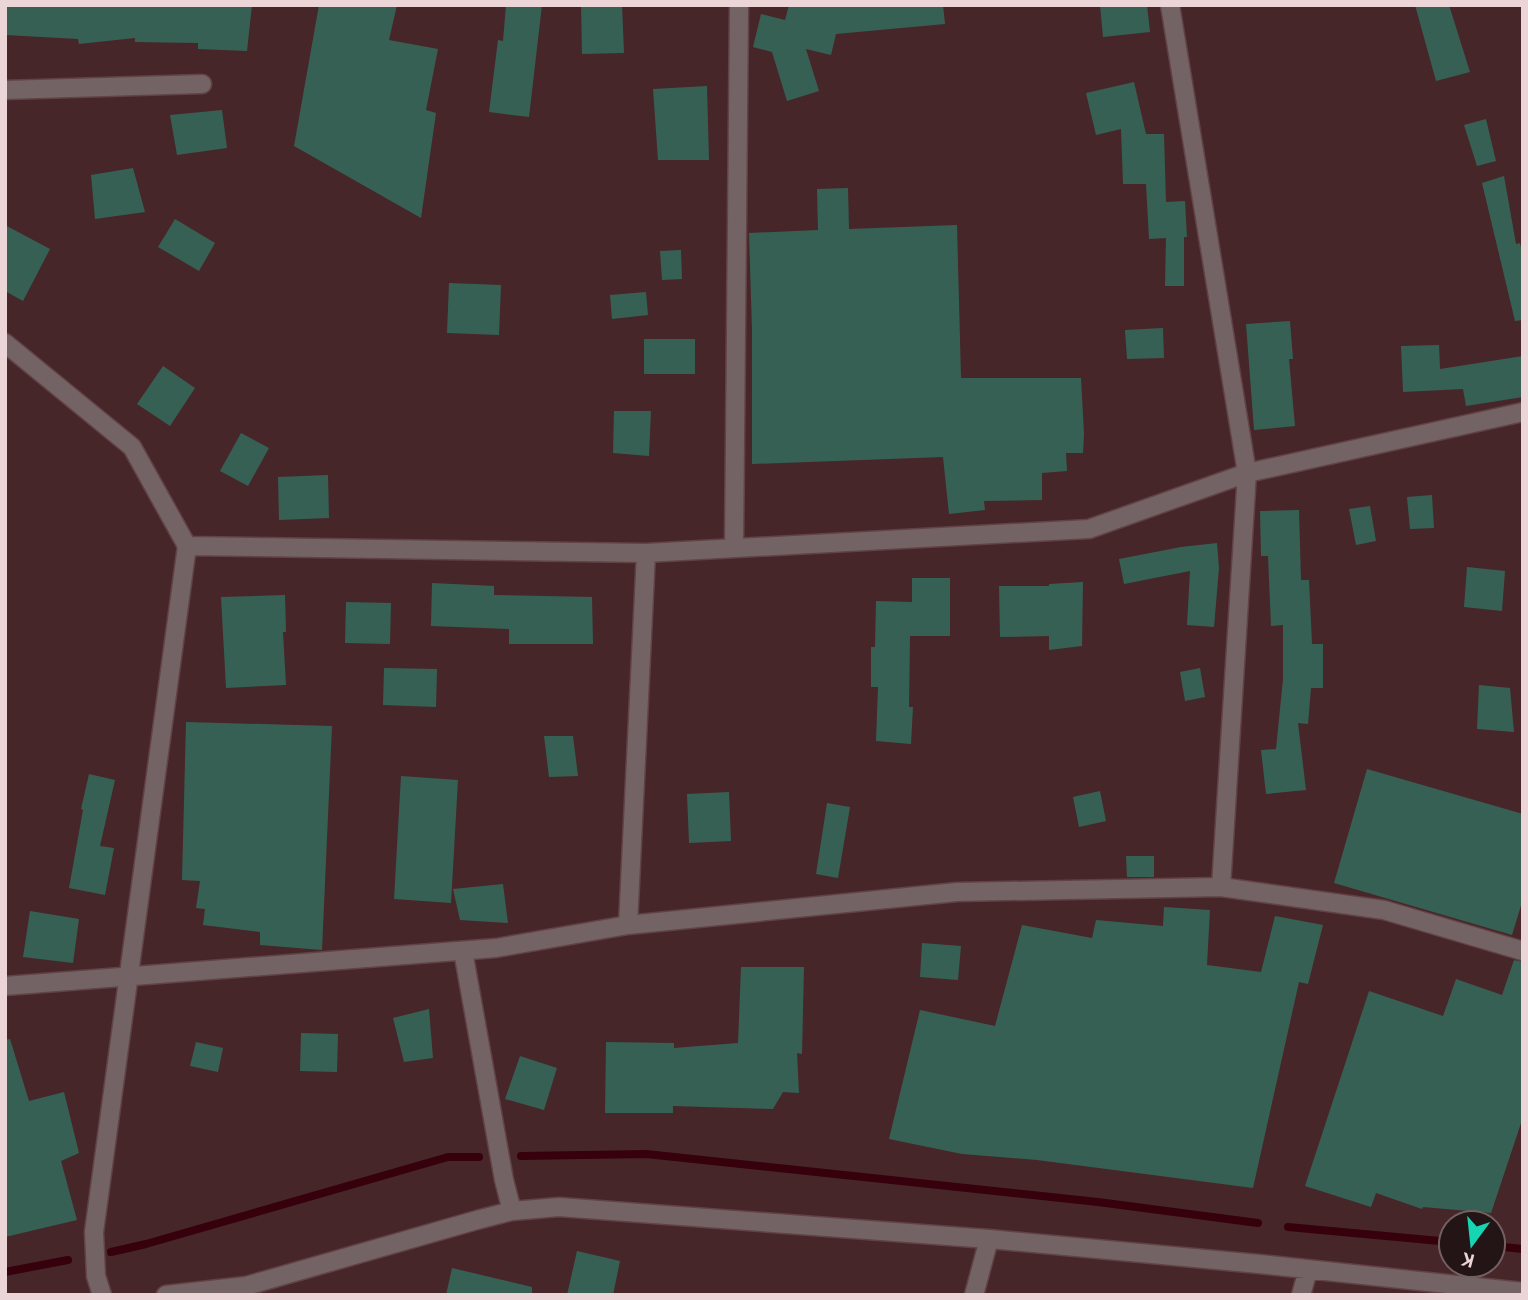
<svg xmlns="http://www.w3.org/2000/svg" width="1528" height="1300" viewBox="0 0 1528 1300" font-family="'DM Sans',sans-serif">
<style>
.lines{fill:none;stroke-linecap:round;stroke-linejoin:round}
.stream{stroke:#36010c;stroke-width:8}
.building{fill:#376055}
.street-casing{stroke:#614245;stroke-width:21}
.street{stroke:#746364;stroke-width:18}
</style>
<rect width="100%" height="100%" fill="#472629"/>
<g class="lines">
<path class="stream" d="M 521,1156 L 646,1154 L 1098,1202 L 1258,1223
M 1288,1227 L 1451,1242
M 1493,1246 L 1523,1249
M 111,1252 L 146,1244 L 448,1157 L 479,1157
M 5,1272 L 68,1260"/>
</g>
<path class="building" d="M 5,5 L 252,5 L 247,51 L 198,49 L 198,43 L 135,42 L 135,38 L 79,44 L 78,39 L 5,35 Z
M 319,5 L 397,5 L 389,40 L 438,49 L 426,110 L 436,113 L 421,218 L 294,146 Z
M 506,5 L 542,5 L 529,117 L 489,112 L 498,40 L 503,41 Z
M 581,5 L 622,5 L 624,53 L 582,54 Z
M 789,5 L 943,5 L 945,24 L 836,34 L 831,55 L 806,49 L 819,91 L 787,101 L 772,52 L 753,47 L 761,14 L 785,20 Z
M 1100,5 L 1147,5 L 1150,32 L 1103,37 Z
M 1415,5 L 1449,5 L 1470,72 L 1436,81 Z
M 1134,82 L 1146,134 L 1164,134 L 1166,202 L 1185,201 L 1187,237 L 1184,237 L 1184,286 L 1165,286 L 1166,238 L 1149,239 L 1146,184 L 1123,184 L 1121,129 L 1096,135 L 1086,93 Z
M 707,86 L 709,160 L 658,160 L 653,89 Z
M 222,110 L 227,148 L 177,155 L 170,115 Z
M 1486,119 L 1496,161 L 1477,166 L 1464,125 Z
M 133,168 L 145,212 L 95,219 L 91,175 Z
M 1504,176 L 1516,244 L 1520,243 L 1523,257 L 1523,320 L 1515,321 L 1482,183 Z
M 848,188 L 849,229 L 957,225 L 961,378 L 1081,378 L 1084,434 L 1083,453 L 1066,453 L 1067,471 L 1042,473 L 1042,500 L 984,501 L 985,510 L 949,514 L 943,457 L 752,464 L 752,330 L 749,233 L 818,230 L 817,189 Z
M 175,219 L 215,243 L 199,271 L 158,247 Z
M 5,225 L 50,249 L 23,301 L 5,291 Z
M 681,250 L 682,279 L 662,280 L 660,251 Z
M 449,283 L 501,285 L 499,335 L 447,333 Z
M 646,292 L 648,315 L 612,319 L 610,295 Z
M 1290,321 L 1293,359 L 1289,359 L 1295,426 L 1254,430 L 1246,324 Z
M 1163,328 L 1164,358 L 1127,359 L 1125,330 Z
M 644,339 L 695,339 L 695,374 L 644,374 Z
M 1439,345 L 1440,369 L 1523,356 L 1523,397 L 1466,406 L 1463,389 L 1403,392 L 1401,346 Z
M 163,366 L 195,388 L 170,426 L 137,404 Z
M 614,411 L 651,411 L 649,456 L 613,453 Z
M 241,433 L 269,448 L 248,486 L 220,471 Z
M 328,475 L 329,518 L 279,520 L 278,477 Z
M 1432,495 L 1434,528 L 1410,529 L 1407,497 Z
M 1370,506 L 1376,541 L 1356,545 L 1349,509 Z
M 1299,510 L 1301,580 L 1309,580 L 1312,644 L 1323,644 L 1323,688 L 1311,688 L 1308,724 L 1298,723 L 1306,790 L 1266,794 L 1261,750 L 1276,749 L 1283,679 L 1283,625 L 1271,626 L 1268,556 L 1261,556 L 1260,511 Z
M 1217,543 L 1219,568 L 1214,627 L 1187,625 L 1190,571 L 1124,584 L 1119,559 L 1181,547 Z
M 1467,567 L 1505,571 L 1502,611 L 1464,607 Z
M 912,578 L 950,578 L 950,636 L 910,636 L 909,707 L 913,707 L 911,744 L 876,741 L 878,687 L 871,687 L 871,647 L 875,647 L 876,601 L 912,602 Z
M 1083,582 L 1082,646 L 1049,650 L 1049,636 L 1000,637 L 999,586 L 1049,586 L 1049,584 Z
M 432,583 L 494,586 L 494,595 L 592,597 L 593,644 L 509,644 L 509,629 L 431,626 Z
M 285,595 L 286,632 L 283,632 L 286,685 L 226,688 L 221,597 Z
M 346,602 L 391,603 L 390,644 L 345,643 Z
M 384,668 L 437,669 L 436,707 L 383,705 Z
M 1200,668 L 1205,697 L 1185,701 L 1180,672 Z
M 1479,685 L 1510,688 L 1514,732 L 1477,729 Z
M 186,722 L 332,726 L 322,950 L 260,945 L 260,932 L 203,925 L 205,909 L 196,908 L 200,881 L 182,880 Z
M 544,736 L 573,736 L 578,776 L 549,777 Z
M 1367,769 L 1523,814 L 1523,899 L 1512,935 L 1334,883 Z
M 89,774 L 115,780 L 100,846 L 114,848 L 105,895 L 69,888 L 83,810 L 81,809 Z
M 401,776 L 458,780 L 451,903 L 394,899 Z
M 1100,791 L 1106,821 L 1079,827 L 1073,797 Z
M 729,792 L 731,841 L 689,843 L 687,794 Z
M 827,803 L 850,807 L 838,878 L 816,874 Z
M 1126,856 L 1154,856 L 1154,877 L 1127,877 Z
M 503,884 L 508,923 L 460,920 L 453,889 Z
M 1164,907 L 1210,910 L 1207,965 L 1261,972 L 1275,916 L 1323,925 L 1308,984 L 1299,982 L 1253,1188 L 1037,1160 L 962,1154 L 889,1139 L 920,1010 L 995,1026 L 1022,925 L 1092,938 L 1096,920 L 1163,926 Z
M 30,911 L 79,919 L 73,963 L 23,957 Z
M 922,943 L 961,946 L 958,980 L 920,977 Z
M 1514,960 L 1523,962 L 1523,1117 L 1491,1213 L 1423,1207 L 1422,1209 L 1376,1193 L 1371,1207 L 1305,1186 L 1369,991 L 1443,1016 L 1456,979 L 1502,995 Z
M 741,967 L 804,967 L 802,1054 L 797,1053 L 799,1093 L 783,1092 L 773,1109 L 673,1106 L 673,1113 L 605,1113 L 606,1042 L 674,1043 L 674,1048 L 738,1043 Z
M 429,1009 L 433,1058 L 404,1062 L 393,1018 Z
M 301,1033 L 338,1034 L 337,1072 L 300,1071 Z
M 10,1039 L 29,1101 L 64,1092 L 79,1153 L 61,1161 L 77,1220 L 5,1237 L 5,1040 Z
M 196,1042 L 223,1048 L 218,1072 L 190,1066 Z
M 520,1056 L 557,1068 L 544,1110 L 505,1099 Z
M 577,1251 L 620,1261 L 613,1295 L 567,1295 Z
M 452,1268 L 532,1287 L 532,1295 L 446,1295 Z"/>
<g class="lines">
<defs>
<path id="street" d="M 1170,5 L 1247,473 L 1221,887
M 5,90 L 202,84
M 5,343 L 132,447 L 187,546 L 94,1232 L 96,1276 L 102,1295
M 187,546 L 646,553 L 1089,529 L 1247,473 L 1523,412
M 734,548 L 739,5
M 628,925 L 646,553
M 463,951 L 504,1180 L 512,1211
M 5,986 L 496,948 L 628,925 L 957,892 L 1221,887 L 1384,910 L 1523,951
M 166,1295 L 246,1286
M 244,1295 L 246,1286 L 477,1220 L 512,1211 L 559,1207 L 989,1239 L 1259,1264 L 1523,1292
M 974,1295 L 989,1239
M 1301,1295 L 1308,1270"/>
</defs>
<use href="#street" class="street-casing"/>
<use href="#street" class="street"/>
</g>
<rect width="1528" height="1300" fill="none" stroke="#ebd5d6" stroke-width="14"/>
<g transform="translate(1472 1244) rotate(195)"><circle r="33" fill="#231415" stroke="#736162" stroke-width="2"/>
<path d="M0-5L12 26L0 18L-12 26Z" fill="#16d5b3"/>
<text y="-10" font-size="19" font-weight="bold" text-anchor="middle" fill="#ebd5d6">K</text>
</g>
</svg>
